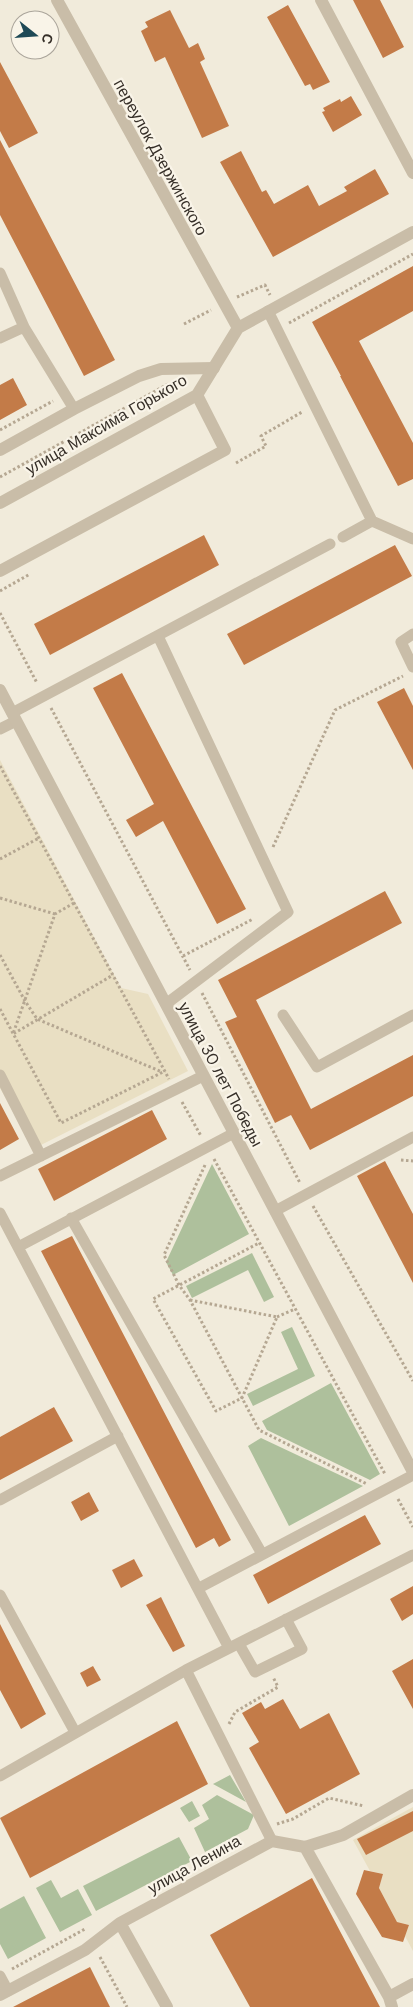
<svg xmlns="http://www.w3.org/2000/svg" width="413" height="2007" viewBox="0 0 413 2007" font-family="'DM Sans',sans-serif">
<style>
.green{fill:#aec09c}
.plaza{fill:#e9dfc3}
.building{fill:#c37b48}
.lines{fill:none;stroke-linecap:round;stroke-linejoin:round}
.path{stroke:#b5a792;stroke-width:3;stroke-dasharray:2.5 2.5;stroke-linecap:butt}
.service{stroke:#c9bda8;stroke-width:11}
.minor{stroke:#c9bda8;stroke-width:12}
.tertiary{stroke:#c9bda8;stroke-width:12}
.labels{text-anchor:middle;stroke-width:4.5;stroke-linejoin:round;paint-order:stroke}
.street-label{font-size:16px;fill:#362f28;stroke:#f9f4e8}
</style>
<rect width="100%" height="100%" fill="#f1ebdb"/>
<path class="green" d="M 212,1164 L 249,1234 L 173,1275 L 166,1262 Z
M 252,1253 L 274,1297 L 264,1302 L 248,1270 L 192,1298 L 186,1286 Z
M 292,1327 L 315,1376 L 253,1406 L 247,1394 L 298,1369 L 281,1332 Z
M 331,1383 L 380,1474 L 370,1480 L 267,1430 L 262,1421 Z
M 261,1438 L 363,1486 L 289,1526 L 248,1446 Z
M 230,1775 L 246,1802 L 213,1784 Z
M 217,1795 L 254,1815 L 248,1829 L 205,1852 L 194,1828 L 209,1819 L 202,1805 Z
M 192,1801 L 200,1816 L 189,1822 L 180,1808 Z
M 179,1837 L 192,1861 L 96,1911 L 83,1886 Z
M 51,1880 L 61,1898 L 78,1889 L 92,1915 L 60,1932 L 36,1888 Z
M 24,1896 L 46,1938 L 8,1959 L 0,1944 L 0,1909 Z"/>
<path class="plaza" d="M 0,760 L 121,988 L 148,994 L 188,1071 L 33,1149 L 0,1088 Z
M 413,1807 L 413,1951 L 405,1936 L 409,1925 L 397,1922 L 379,1888 L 383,1874 L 370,1871 L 353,1840 Z"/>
<path class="building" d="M 353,0 L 380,0 L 404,47 L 383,58 Z
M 288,5 L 330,82 L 313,90 L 310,84 L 305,86 L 267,17 Z
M 170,10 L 189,48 L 198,43 L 205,59 L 200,62 L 229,126 L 202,138 L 165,57 L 155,62 L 141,31 L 148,27 L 145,22 Z
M 0,62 L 38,133 L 9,148 L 0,131 Z
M 351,96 L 362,115 L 333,132 L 322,112 L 325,111 L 323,108 L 340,99 L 341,102 Z
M 0,140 L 115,360 L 84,376 L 0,215 Z
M 241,151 L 262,192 L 266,190 L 274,204 L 308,185 L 319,206 L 347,191 L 344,187 L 375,169 L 389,194 L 273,257 L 220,162 Z
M 413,266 L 413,311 L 359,341 L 413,443 L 413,479 L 398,486 L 340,376 L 341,376 L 312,322 Z
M 13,378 L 27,405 L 0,420 L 0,385 Z
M 204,535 L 219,565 L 50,655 L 34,624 Z
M 395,545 L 412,576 L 244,665 L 227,634 Z
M 122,673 L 246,909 L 217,924 L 163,821 L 136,837 L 126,820 L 154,804 L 93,688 Z
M 404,688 L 413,706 L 413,770 L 377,702 Z
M 385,891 L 402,923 L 256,1000 L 311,1109 L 413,1055 L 413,1096 L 310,1150 L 291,1115 L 275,1123 L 225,1022 L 237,1017 L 218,980 Z
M 0,1103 L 19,1139 L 0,1150 Z
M 152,1110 L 167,1139 L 54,1201 L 38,1169 Z
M 385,1161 L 413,1214 L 413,1283 L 357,1176 Z
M 72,1236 L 231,1540 L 219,1547 L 214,1538 L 196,1548 L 41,1251 Z
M 54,1407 L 73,1441 L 0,1480 L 0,1437 Z
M 89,1492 L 99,1511 L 81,1521 L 71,1502 Z
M 365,1515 L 381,1544 L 268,1604 L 253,1575 Z
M 134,1559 L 143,1576 L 121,1588 L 112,1570 Z
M 413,1586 L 413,1614 L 402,1621 L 390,1599 Z
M 161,1597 L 185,1646 L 173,1652 L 146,1605 Z
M 0,1624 L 46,1714 L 21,1729 L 0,1690 Z
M 413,1659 L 413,1709 L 392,1671 Z
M 93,1666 L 101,1680 L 87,1687 L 80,1673 Z
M 283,1699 L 300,1729 L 329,1713 L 360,1774 L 286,1814 L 249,1748 L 259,1742 L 242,1713 L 261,1702 L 265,1709 Z
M 177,1721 L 208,1784 L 30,1878 L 0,1818 Z
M 413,1811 L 413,1831 L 366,1855 L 357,1839 Z
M 364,1870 L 383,1874 L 379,1888 L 397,1922 L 409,1925 L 403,1942 L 382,1937 L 356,1894 Z
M 312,1878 L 380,2007 L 250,2007 L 210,1935 Z
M 90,1967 L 110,2007 L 13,2007 Z"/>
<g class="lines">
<path class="path" d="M 237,297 L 265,285 L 270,295
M 289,323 L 413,254
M 184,324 L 211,310
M 0,430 L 53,401
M 236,463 L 266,446 L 261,436 L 302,412
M 0,477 L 168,384
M 0,591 L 30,574
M 0,613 L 37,683
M 51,708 L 190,970
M 0,766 L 169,1079
M 273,847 L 335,710 L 403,676
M 0,859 L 39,838
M 0,898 L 55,914
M 74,903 L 55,914 L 13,1034 L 113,975
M 0,955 L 25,1001 L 37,1019 L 162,1072
M 183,956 L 253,919
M 202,993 L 300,1183
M 0,1009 L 61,1123 L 165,1071
M 182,1102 L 201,1136
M 214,1159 L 385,1474
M 401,1160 L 413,1161
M 205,1165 L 164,1255 L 179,1285 L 190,1300 L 259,1430 L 367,1484
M 313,1206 L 413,1381
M 190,1300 L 277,1317 L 242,1398 L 216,1411 L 153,1299 L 259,1243
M 277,1317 L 295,1309
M 398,1499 L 413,1527
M 229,1724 L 235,1712 L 278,1687 L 273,1677
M 277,1824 L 293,1819 L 329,1798 L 364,1806
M 100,1957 L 127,2007
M 12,1969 L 85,1929"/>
<path class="service" d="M 0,273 L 24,327
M 268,311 L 372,521 L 343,537
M 0,338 L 24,327 L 74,409
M 372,521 L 413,539
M 413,634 L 401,642 L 413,667
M 158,636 L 288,912 L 166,1004
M 12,713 L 330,544
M 0,729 L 16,721
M 283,1015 L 317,1067 L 413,1015
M 0,1075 L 41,1156
M 0,1176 L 203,1076
M 275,1211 L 413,1137
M 0,1213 L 229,1648
M 71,1218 L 262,1554
M 18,1247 L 234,1133
M 0,1500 L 118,1436
M 199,1588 L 413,1475
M 0,1595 L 75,1732
M 239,1644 L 255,1672 L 302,1649 L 286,1619
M 186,1670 L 272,1841
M 0,1776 L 186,1670 L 413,1555
M 0,1976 L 8,1991"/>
<path class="minor" d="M 321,0 L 413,173
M 0,450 L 74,409 L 139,376 L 161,369 L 214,368
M 0,571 L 225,450 L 197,395
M 305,1847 L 389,1997
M 120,1923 L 167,2007
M 0,1995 L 85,1950 L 120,1923 L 272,1841 L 305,1847 L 343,1835 L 413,1795
M 392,2007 L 389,1997 L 413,1984"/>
<path class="tertiary" d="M 57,0 L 238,328
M 0,503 L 197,395 L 238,328 L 413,232
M 0,690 L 413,1472"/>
</g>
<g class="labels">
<g class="street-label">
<text transform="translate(161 157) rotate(61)" y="6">переулок Дзержинского</text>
<text transform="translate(106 424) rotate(-30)" y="6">улица Максима Горького</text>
<text transform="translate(221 1074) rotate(62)" y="6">улица 30 лет Победы</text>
<text transform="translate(194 1864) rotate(-29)" y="6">улица Ленина</text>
</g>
</g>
<g transform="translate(35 35) rotate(107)"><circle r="24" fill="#f9f4e8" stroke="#aba59b"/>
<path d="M0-4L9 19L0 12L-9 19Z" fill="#1e4956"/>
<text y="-8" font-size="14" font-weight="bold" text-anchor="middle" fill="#362f28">С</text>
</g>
</svg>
